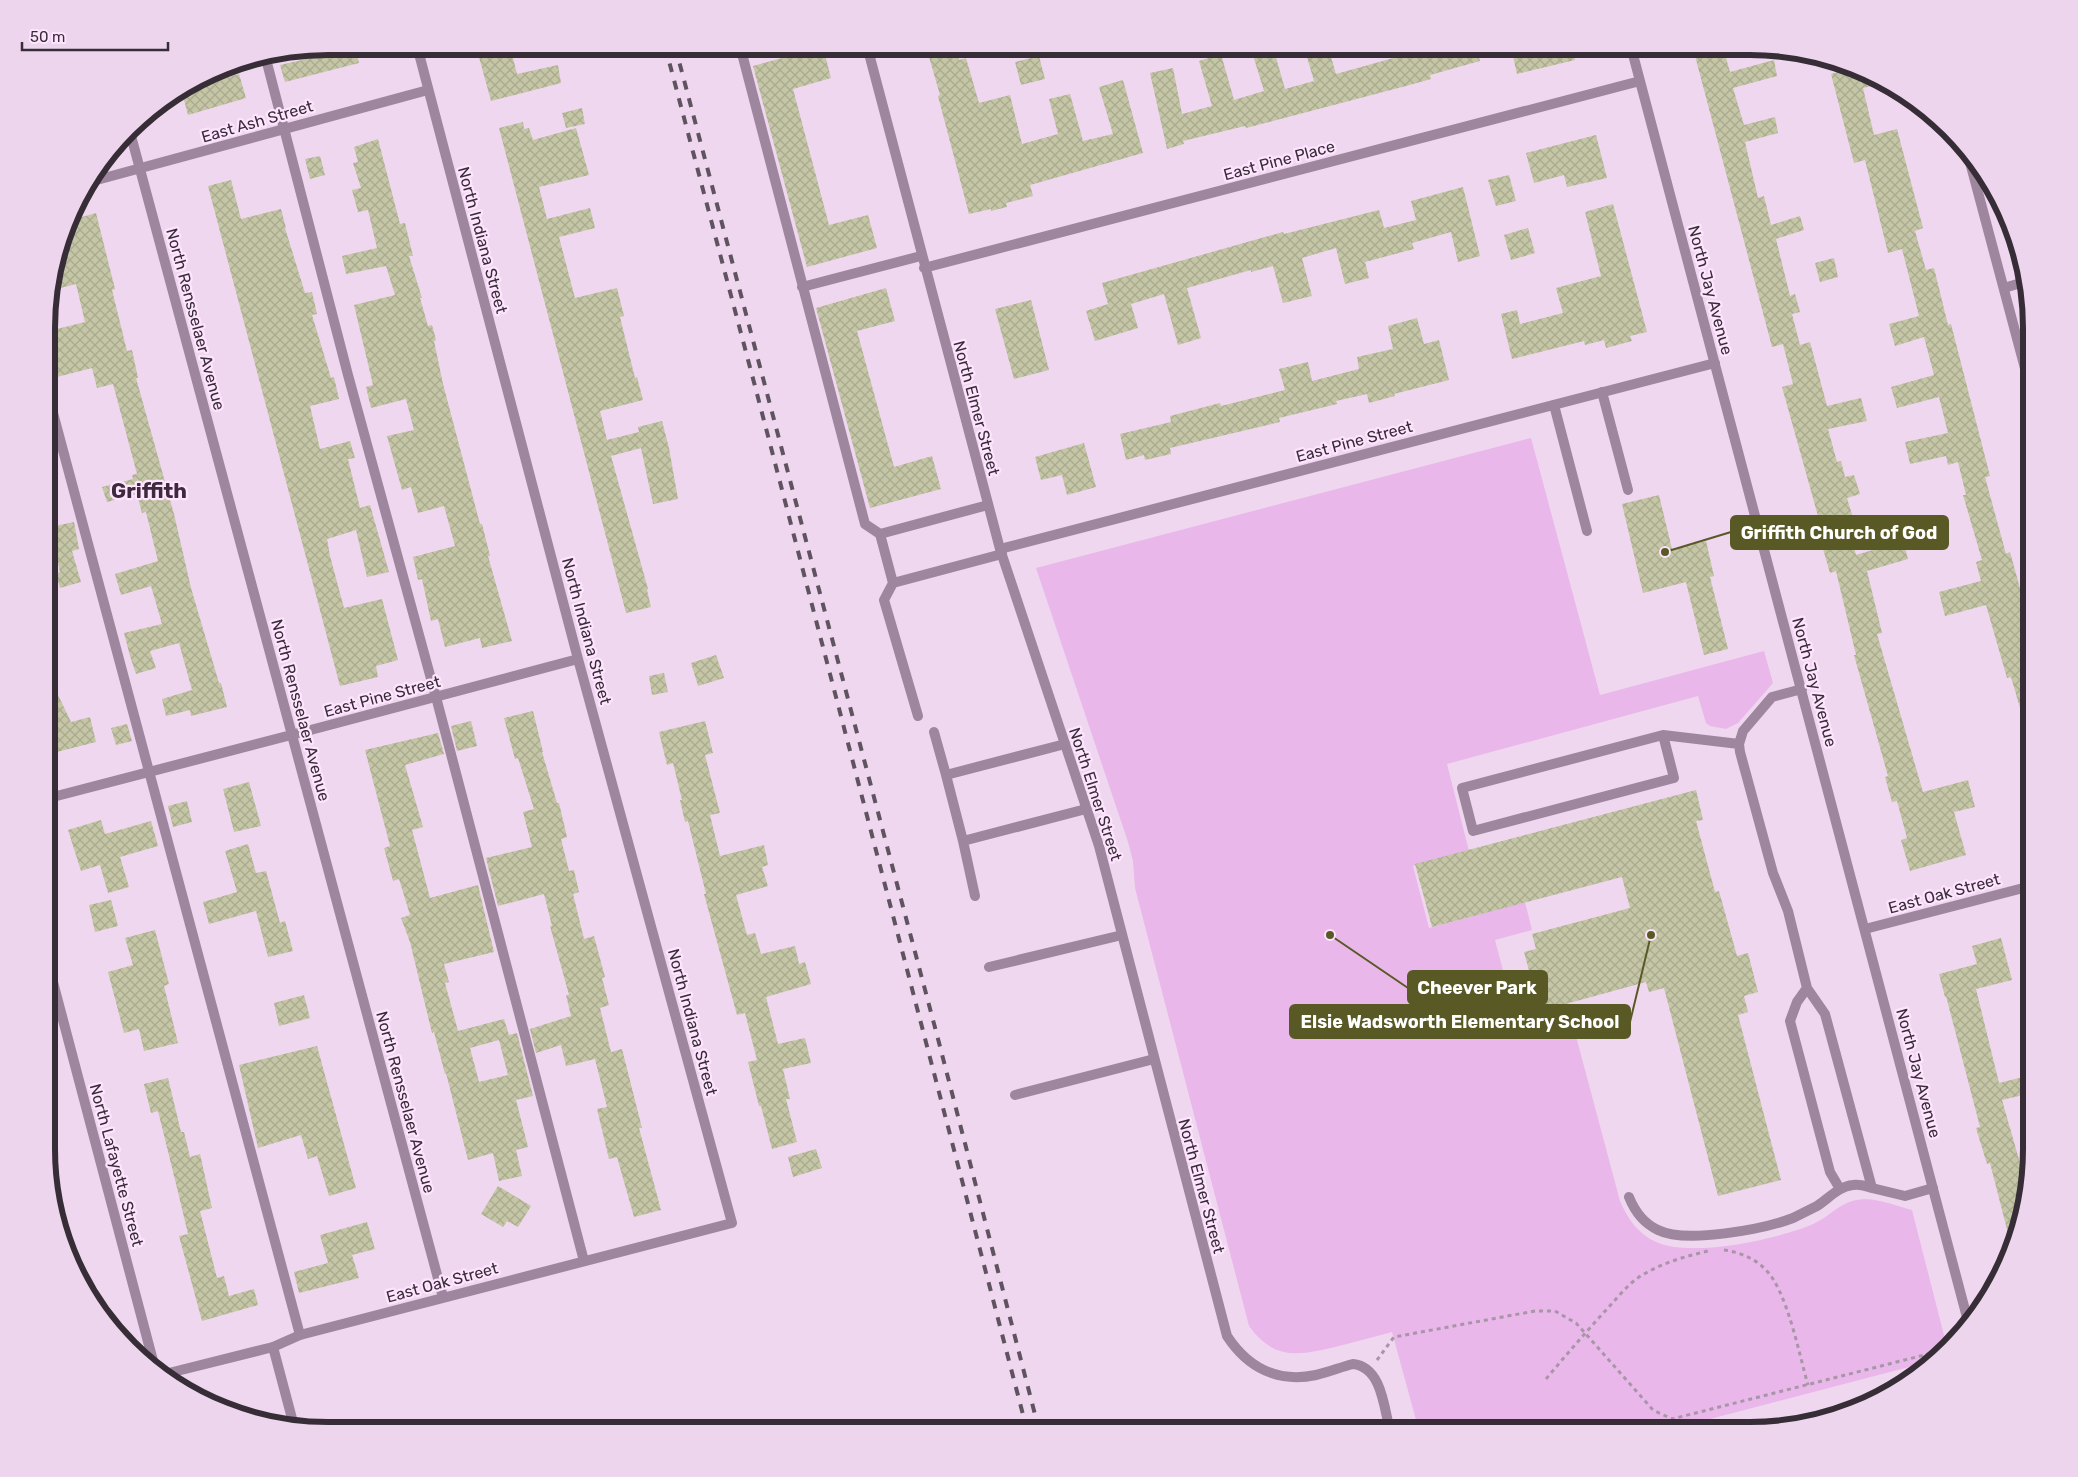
<svg xmlns="http://www.w3.org/2000/svg" width="2078" height="1477" viewBox="0 0 2078 1477" font-family="Rubik,sans-serif">
<style>
.green{fill:#e9b7ea}
.building{fill:url(#building-cross-hatch);fill-rule:evenodd}
.lines{fill:none;stroke-linecap:round;stroke-linejoin:round}
.path{stroke:#a895a8;stroke-width:3;stroke-dasharray:4 4;stroke-linecap:butt}
.service{stroke:#9e869e;stroke-width:10}
.minor{stroke:#9e869e;stroke-width:10}
.rail{stroke:#605360;stroke-width:4;stroke-dasharray:9 9;stroke-linecap:butt}
.labels{text-anchor:middle;stroke-width:4.5;stroke-linejoin:round;paint-order:stroke}
.street-label{font-size:16px;fill:#372d37;stroke:#fee4fe}
.district-label{font-size:21px;font-weight:bold;fill:#3d2a3d;stroke:#fee4fe}
.rim{fill:none;stroke:#372d37;stroke-width:6}
.leader{fill:none;stroke:#595926;stroke-width:2}
.callout-dot{fill:#595926;stroke:#fee4fe;stroke-width:2}
.callout{fill:#595926;stroke:#595926;stroke-width:2}
.callout-label{font-size:18px;text-anchor:middle;font-weight:bold;fill:#fff}
</style>
<defs>
<pattern id="building-cross-hatch" width="8" height="8" patternUnits="userSpaceOnUse" patternTransform="scale(1.25)"><rect width="8" height="8" fill="#c4c6a5"/><path d="M0 0l8 8M0 8l8-8" fill="none" stroke="#a9aa8f"/></pattern>
</defs>
<rect width="100%" height="100%" fill="#f0d7f0"/>
<path class="green" d="M 1531,438 L 1600,695 L 1764,651 L 1773,683 L 1738,723 L 1726,729 L 1710,726 L 1706,723 L 1698,696 L 1447,764 L 1469,851 L 1413,866 L 1429,928 L 1525,902 L 1532,930 L 1495,940 L 1521,1039 L 1573,1025 L 1620,1201 C 1628,1219 1637,1233 1656,1242 C 1691,1258 1779,1239 1813,1224 C 1827,1218 1838,1205 1852,1201 C 1872,1195 1893,1205 1912,1210 L 1947,1347 L 1932,1361 L 1664,1431 L 1419,1431 L 1392,1332 C 1375,1337 1357,1341 1339,1346 C 1301,1355 1275,1362 1249,1326 L 1135,888 L 1133,861 L 1128,842 L 1036,568 Z"/>
<path class="building" d="M 328,46 L 355,46 L 359,63 L 285,82 L 280,65 L 324,55 L 322,48 Z
M 476,46 L 510,46 L 517,74 L 558,65 L 561,83 L 491,101 Z
M 938,46 L 955,47 L 959,60 L 966,58 L 979,103 L 1010,95 L 1022,144 L 1058,134 L 1049,99 L 1070,94 L 1083,141 L 1113,134 L 1099,87 L 1123,80 L 1143,153 L 1030,185 L 1033,196 L 1006,203 L 1007,207 L 991,211 L 991,209 L 969,214 L 938,96 L 940,95 L 927,50 Z
M 823,47 L 831,78 L 793,89 L 829,225 L 868,215 L 877,248 L 807,267 L 753,66 Z
M 1270,47 L 1273,47 L 1285,89 L 1314,81 L 1304,47 L 1328,47 L 1336,74 L 1397,57 L 1395,50 L 1408,47 L 1476,47 L 1480,61 L 1430,75 L 1431,79 L 1406,86 L 1246,128 L 1245,126 L 1183,141 L 1184,144 L 1167,149 L 1150,73 L 1173,68 L 1182,114 L 1212,106 L 1199,61 L 1221,54 L 1234,100 L 1264,91 L 1252,52 Z
M 1534,47 L 1572,47 L 1575,60 L 1517,74 L 1512,52 Z
M 1715,47 L 1723,47 L 1730,72 L 1774,60 L 1777,76 L 1733,88 L 1744,125 L 1775,117 L 1778,133 L 1745,142 L 1758,198 L 1764,196 L 1771,225 L 1800,216 L 1804,230 L 1776,239 L 1790,296 L 1795,294 L 1800,312 L 1792,314 L 1800,345 L 1810,342 L 1827,406 L 1861,398 L 1867,421 L 1828,429 L 1837,462 L 1841,461 L 1845,477 L 1854,475 L 1860,494 L 1847,498 L 1853,518 L 1847,520 L 1856,555 L 1903,541 L 1908,559 L 1867,571 L 1882,633 L 1877,634 L 1923,792 L 1968,780 L 1975,807 L 1954,812 L 1966,855 L 1910,871 L 1901,840 L 1907,838 L 1897,801 L 1892,802 L 1885,777 L 1888,776 L 1854,655 L 1856,655 L 1836,571 L 1830,573 L 1819,535 L 1823,534 L 1782,387 L 1793,384 L 1783,344 L 1772,347 L 1694,52 Z
M 1039,56 L 1045,79 L 1021,85 L 1015,62 Z
M 1856,67 L 1884,83 L 1863,88 L 1874,135 L 1897,129 L 1923,228 L 1915,231 L 1926,270 L 1934,268 L 1948,325 L 1951,324 L 1990,476 L 1985,477 L 2006,554 L 2010,552 L 2031,628 L 2031,647 L 2027,648 L 2031,664 L 2031,731 L 2027,732 L 2011,677 L 2007,678 L 1986,605 L 1945,616 L 1939,592 L 1981,581 L 1976,562 L 1982,560 L 1963,495 L 1966,495 L 1958,462 L 1948,465 L 1946,456 L 1910,464 L 1905,442 L 1948,433 L 1939,397 L 1897,408 L 1891,387 L 1934,375 L 1924,337 L 1895,346 L 1889,324 L 1919,316 L 1902,249 L 1888,253 L 1865,160 L 1854,163 L 1831,74 Z
M 211,74 L 213,81 L 239,74 L 246,98 L 188,115 L 182,92 Z
M 582,108 L 585,124 L 566,128 L 562,113 Z
M 523,122 L 524,129 L 529,128 L 533,140 L 576,128 L 589,175 L 539,187 L 547,219 L 590,208 L 595,228 L 559,237 L 575,298 L 617,288 L 624,316 L 620,317 L 635,378 L 637,377 L 643,400 L 600,411 L 607,440 L 639,432 L 638,427 L 662,421 L 669,448 L 678,499 L 653,504 L 641,448 L 611,456 L 648,589 L 647,590 L 651,607 L 626,613 L 499,128 Z
M 1596,135 L 1607,178 L 1567,187 L 1564,175 L 1534,183 L 1526,153 Z
M 378,139 L 400,224 L 405,223 L 413,256 L 409,256 L 422,298 L 420,298 L 428,326 L 432,325 L 436,340 L 434,341 L 443,384 L 480,524 L 482,524 L 490,556 L 488,556 L 512,641 L 482,648 L 480,638 L 445,647 L 438,619 L 431,621 L 422,579 L 418,580 L 413,557 L 455,546 L 444,506 L 418,513 L 411,487 L 402,490 L 387,436 L 414,430 L 406,399 L 371,408 L 366,387 L 373,385 L 354,305 L 395,295 L 386,266 L 346,274 L 342,256 L 377,248 L 368,210 L 358,212 L 352,190 L 361,188 L 353,163 L 358,162 L 354,147 Z
M 320,156 L 325,175 L 310,179 L 305,159 Z
M 1509,175 L 1516,201 L 1496,206 L 1488,180 Z
M 231,180 L 241,219 L 281,209 L 286,228 L 285,228 L 305,293 L 312,292 L 317,314 L 312,315 L 331,378 L 334,377 L 339,399 L 310,406 L 320,449 L 350,441 L 355,458 L 348,459 L 360,508 L 370,505 L 389,572 L 367,577 L 356,530 L 327,539 L 330,556 L 344,608 L 382,599 L 398,660 L 376,666 L 378,677 L 340,686 L 208,186 Z
M 1463,187 L 1480,256 L 1458,262 L 1451,232 L 1412,243 L 1414,249 L 1365,262 L 1369,278 L 1345,284 L 1336,248 L 1302,258 L 1312,296 L 1283,303 L 1273,266 L 1251,272 L 1251,270 L 1187,288 L 1201,338 L 1178,345 L 1164,294 L 1131,304 L 1138,328 L 1095,341 L 1086,311 L 1108,304 L 1102,283 L 1283,232 L 1284,234 L 1379,210 L 1384,228 L 1416,220 L 1411,201 Z
M 1613,204 L 1647,332 L 1630,336 L 1632,341 L 1606,348 L 1604,340 L 1585,345 L 1584,341 L 1512,359 L 1501,314 L 1517,310 L 1520,324 L 1563,313 L 1556,288 L 1601,276 L 1585,212 Z
M 96,213 L 115,289 L 112,290 L 127,351 L 132,350 L 138,378 L 136,378 L 174,514 L 191,588 L 219,683 L 221,683 L 227,707 L 191,716 L 190,710 L 166,716 L 162,699 L 192,690 L 179,643 L 150,651 L 156,668 L 136,674 L 130,656 L 124,633 L 162,624 L 151,586 L 121,595 L 115,574 L 158,561 L 146,512 L 142,513 L 137,494 L 107,502 L 102,487 L 133,479 L 132,475 L 137,474 L 113,384 L 97,388 L 92,368 L 57,377 L 52,355 L 49,356 L 49,331 L 85,322 L 76,284 L 49,291 L 71,220 Z
M 1528,228 L 1535,253 L 1511,260 L 1504,235 Z
M 1834,258 L 1838,277 L 1820,282 L 1815,263 Z
M 886,288 L 895,321 L 857,331 L 894,467 L 932,456 L 941,489 L 870,508 L 816,308 Z
M 1031,300 L 1049,370 L 1014,379 L 995,309 Z
M 1417,318 L 1424,344 L 1439,340 L 1449,380 L 1394,394 L 1395,396 L 1369,403 L 1367,394 L 1336,401 L 1337,404 L 1279,418 L 1280,422 L 1170,448 L 1171,454 L 1145,460 L 1144,455 L 1126,460 L 1120,434 L 1171,422 L 1170,416 L 1220,403 L 1221,406 L 1285,390 L 1279,369 L 1308,362 L 1312,381 L 1359,369 L 1357,357 L 1393,349 L 1388,326 Z
M 1084,443 L 1096,487 L 1067,495 L 1062,475 L 1041,480 L 1035,457 Z
M 1659,495 L 1672,549 L 1706,541 L 1714,576 L 1710,577 L 1728,649 L 1704,655 L 1686,582 L 1643,593 L 1622,504 Z
M 74,522 L 79,549 L 72,551 L 81,582 L 60,588 L 56,574 L 60,572 L 50,527 Z
M 716,655 L 724,678 L 698,686 L 691,663 Z
M 664,673 L 668,692 L 652,695 L 649,676 Z
M 49,676 L 71,722 L 90,717 L 96,742 L 49,754 Z
M 533,711 L 543,752 L 542,752 L 557,803 L 559,803 L 567,837 L 561,839 L 569,871 L 574,870 L 579,892 L 573,894 L 584,939 L 594,936 L 605,977 L 602,978 L 609,1005 L 600,1008 L 611,1052 L 622,1049 L 642,1128 L 639,1128 L 661,1210 L 634,1217 L 617,1157 L 609,1159 L 597,1109 L 607,1107 L 595,1059 L 566,1066 L 561,1045 L 536,1053 L 530,1029 L 571,1016 L 566,995 L 569,995 L 550,926 L 552,926 L 544,894 L 498,906 L 486,858 L 532,847 L 523,812 L 534,809 L 518,758 L 515,759 L 504,718 Z
M 471,721 L 477,746 L 457,751 L 451,726 Z
M 705,721 L 713,753 L 705,755 L 720,813 L 710,815 L 720,856 L 764,845 L 768,865 L 762,867 L 768,886 L 736,895 L 747,935 L 755,933 L 761,954 L 795,946 L 799,964 L 805,962 L 811,984 L 766,997 L 778,1044 L 805,1038 L 811,1063 L 783,1069 L 790,1099 L 786,1099 L 797,1142 L 772,1149 L 761,1106 L 759,1106 L 748,1062 L 757,1060 L 745,1013 L 737,1015 L 704,894 L 706,894 L 688,821 L 685,822 L 680,800 L 682,800 L 673,763 L 667,765 L 659,732 Z
M 127,724 L 132,741 L 116,745 L 111,728 Z
M 438,733 L 444,754 L 405,765 L 423,827 L 412,830 L 430,898 L 478,885 L 494,952 L 444,964 L 449,982 L 445,983 L 458,1031 L 504,1019 L 509,1035 L 517,1033 L 533,1096 L 516,1100 L 528,1147 L 516,1150 L 522,1176 L 499,1181 L 493,1153 L 468,1160 L 446,1073 L 445,1074 L 434,1032 L 432,1033 L 410,942 L 401,918 L 410,915 L 399,879 L 393,881 L 384,848 L 390,846 L 365,750 ZM 499,1040 L 508,1075 L 479,1082 L 470,1048 Z
M 249,782 L 261,826 L 234,832 L 223,789 Z
M 1696,790 L 1703,820 L 1696,821 L 1715,892 L 1719,891 L 1737,956 L 1748,953 L 1758,992 L 1744,996 L 1748,1012 L 1738,1015 L 1781,1180 L 1718,1196 L 1664,988 L 1649,992 L 1646,982 L 1540,1011 L 1524,952 L 1536,949 L 1532,934 L 1630,908 L 1622,877 L 1432,927 L 1415,864 Z
M 187,801 L 192,822 L 173,827 L 168,806 Z
M 101,820 L 105,834 L 151,821 L 158,846 L 120,857 L 129,887 L 108,893 L 100,865 L 81,871 L 68,830 Z
M 248,844 L 256,873 L 266,871 L 280,923 L 285,921 L 293,951 L 268,957 L 256,911 L 209,924 L 203,902 L 237,892 L 225,851 Z
M 111,900 L 118,926 L 95,932 L 89,905 Z
M 155,930 L 169,984 L 164,986 L 178,1043 L 144,1051 L 139,1029 L 124,1033 L 108,972 L 133,965 L 125,938 Z
M 2001,938 L 2012,980 L 1976,989 L 1999,1083 L 2031,1075 L 2031,1093 L 2002,1100 L 2024,1177 L 2029,1176 L 2017,1240 L 2012,1249 L 1990,1163 L 1987,1164 L 1976,1128 L 1980,1127 L 1946,996 L 1945,997 L 1939,974 L 1977,964 L 1972,946 Z
M 304,995 L 310,1018 L 279,1026 L 274,1003 Z
M 317,1046 L 356,1188 L 329,1196 L 317,1156 L 308,1159 L 301,1135 L 258,1148 L 239,1065 Z
M 168,1078 L 181,1132 L 184,1132 L 190,1157 L 200,1154 L 212,1208 L 200,1211 L 217,1278 L 224,1276 L 229,1296 L 254,1289 L 258,1305 L 202,1321 L 179,1236 L 188,1234 L 178,1192 L 158,1111 L 151,1113 L 144,1084 Z
M 816,1149 L 822,1168 L 793,1177 L 788,1157 Z
M 498,1186 L 531,1206 L 518,1227 L 507,1221 L 503,1227 L 481,1214 Z
M 367,1222 L 375,1249 L 352,1255 L 359,1278 L 299,1293 L 294,1272 L 328,1263 L 320,1235 Z"/>
<g class="lines">
<path class="path" d="M 1724,1250 C 1739,1252 1754,1258 1765,1269 C 1787,1290 1799,1354 1808,1385
M 1377,1360 L 1394,1337 L 1535,1311 L 1555,1311 L 1576,1323 L 1653,1410 L 1672,1419 L 1944,1350
M 1546,1379 C 1566,1355 1586,1332 1607,1309 C 1619,1296 1630,1281 1646,1273 C 1665,1262 1687,1256 1708,1251"/>
<path class="service" d="M 740,46 L 865,524 L 880,534 L 893,583 L 884,600 L 918,716
M 266,59 L 348,375 L 436,697 L 584,1261
M 802,287 L 921,256
M 1602,392 L 1628,490
M 49,398 L 300,1335
M 1554,405 L 1587,531
M 880,534 L 988,505
M 893,583 L 1002,554
M 1802,689 L 1772,697 L 1743,731 L 1739,744 L 1740,752 L 1773,873 L 1788,911 L 1807,988 L 1825,1014 L 1872,1188 L 1905,1196 L 1933,1188
M 934,732 L 946,775
M 1663,735 L 1674,778 L 1473,831 L 1462,788 L 1663,735 L 1739,744
M 1065,744 L 946,775 L 963,841 L 1086,809
M 963,841 L 975,896
M 989,967 L 1122,935
M 1807,988 L 1797,1002 L 1790,1021 L 1830,1172 L 1840,1189
M 1015,1095 L 1154,1059
M 1629,1197 C 1635,1212 1643,1223 1658,1230 C 1686,1244 1764,1229 1793,1218 C 1801,1214 1809,1210 1817,1206 C 1828,1199 1839,1186 1853,1185 C 1859,1184 1866,1186 1872,1188
M 273,1347 L 294,1426"/>
<path class="minor" d="M 867,46 L 1000,549 L 1099,846 L 1227,1336 C 1248,1368 1278,1383 1316,1375 C 1329,1372 1341,1367 1353,1364 C 1382,1367 1384,1408 1390,1431
M 1631,47 L 1969,1325
M 130,132 L 443,1297
M 1967,151 L 2031,391
M 93,181 L 428,90
M 924,268 L 1640,81
M 2004,288 L 2024,282
M 1000,549 L 1715,363
M 49,798 L 322,727 L 578,659
M 1865,929 L 2031,886
M 49,967 L 156,1372
M 161,1375 L 273,1347 L 300,1335 L 732,1223 L 578,659 L 417,46"/>
<path class="rail" d="M 665,46 L 756,390 L 1027,1430
M 675,46 L 937,1035 L 1039,1430"/>
</g>
<g class="labels">
<g class="street-label">
<text transform="translate(257 121) rotate(-16)" y="6">East Ash Street</text>
<text transform="translate(1279 160) rotate(-15)" y="6">East Pine Place</text>
<text transform="translate(483 240) rotate(75)" y="6">North Indiana Street</text>
<text transform="translate(1711 290) rotate(75)" y="6">North Jay Avenue</text>
<text transform="translate(196 319) rotate(75)" y="6">North Rensselaer Avenue</text>
<text transform="translate(977 408) rotate(75)" y="6">North Elmer Street</text>
<text transform="translate(1354 441) rotate(-15)" y="6">East Pine Street</text>
<text transform="translate(587 631) rotate(75)" y="6">North Indiana Street</text>
<text transform="translate(1815 682) rotate(75)" y="6">North Jay Avenue</text>
<text transform="translate(382 696) rotate(-15)" y="6">East Pine Street</text>
<text transform="translate(301 710) rotate(75)" y="6">North Rensselaer Avenue</text>
<text transform="translate(1096 794) rotate(72)" y="6">North Elmer Street</text>
<text transform="translate(1944 893) rotate(-15)" y="6">East Oak Street</text>
<text transform="translate(693 1022) rotate(75)" y="6">North Indiana Street</text>
<text transform="translate(1919 1073) rotate(75)" y="6">North Jay Avenue</text>
<text transform="translate(406 1102) rotate(75)" y="6">North Rensselaer Avenue</text>
<text transform="translate(117 1165) rotate(75)" y="6">North Lafayette Street</text>
<text transform="translate(1202 1186) rotate(75)" y="6">North Elmer Street</text>
<text transform="translate(442 1282) rotate(-15)" y="6">East Oak Street</text>
</g>
<g class="district-label">
<text x="149" y="498">Griffith</text>
</g>
</g>
<path d="M0 0H2078V1477H0ZM328 55H1750A273 273 0 0 1 2023 328V1149A273 273 0 0 1 1750 1422H328A273 273 0 0 1 55 1149V328A273 273 0 0 1 328 55Z" fill="#eed5ee" fill-rule="evenodd"/>
<path class="rim" d="M328 55H1750A273 273 0 0 1 2023 328V1149A273 273 0 0 1 1750 1422H328A273 273 0 0 1 55 1149V328A273 273 0 0 1 328 55Z"/>
<path class="leader" d="M1665 552L1731 532M1330 935L1408 988M1651 935L1630 1022"/>
<g class="callout-dot">
<circle cx="1665" cy="552" r="5"/>
<circle cx="1330" cy="935" r="5"/>
<circle cx="1651" cy="935" r="5"/>
</g>
<g class="callout">
<rect x="1731" y="516" width="217" height="33" rx="5"/>
<rect x="1408" y="971" width="139" height="33" rx="5"/>
<rect x="1290" y="1005" width="340" height="33" rx="5"/>
</g>
<g class="callout-label">
<text x="1839" y="539">Griffith Church of God</text>
<text x="1477" y="994">Cheever Park</text>
<text x="1460" y="1028">Elsie Wadsworth Elementary School</text>
</g>
<path d="M22 42v8h146v-8" fill="none" stroke="#372d37" stroke-width="2.5"/>
<text x="30" y="42" font-size="15" fill="#372d37" stroke="#fee4fe" stroke-width="4" paint-order="stroke">50 m</text>
</svg>
